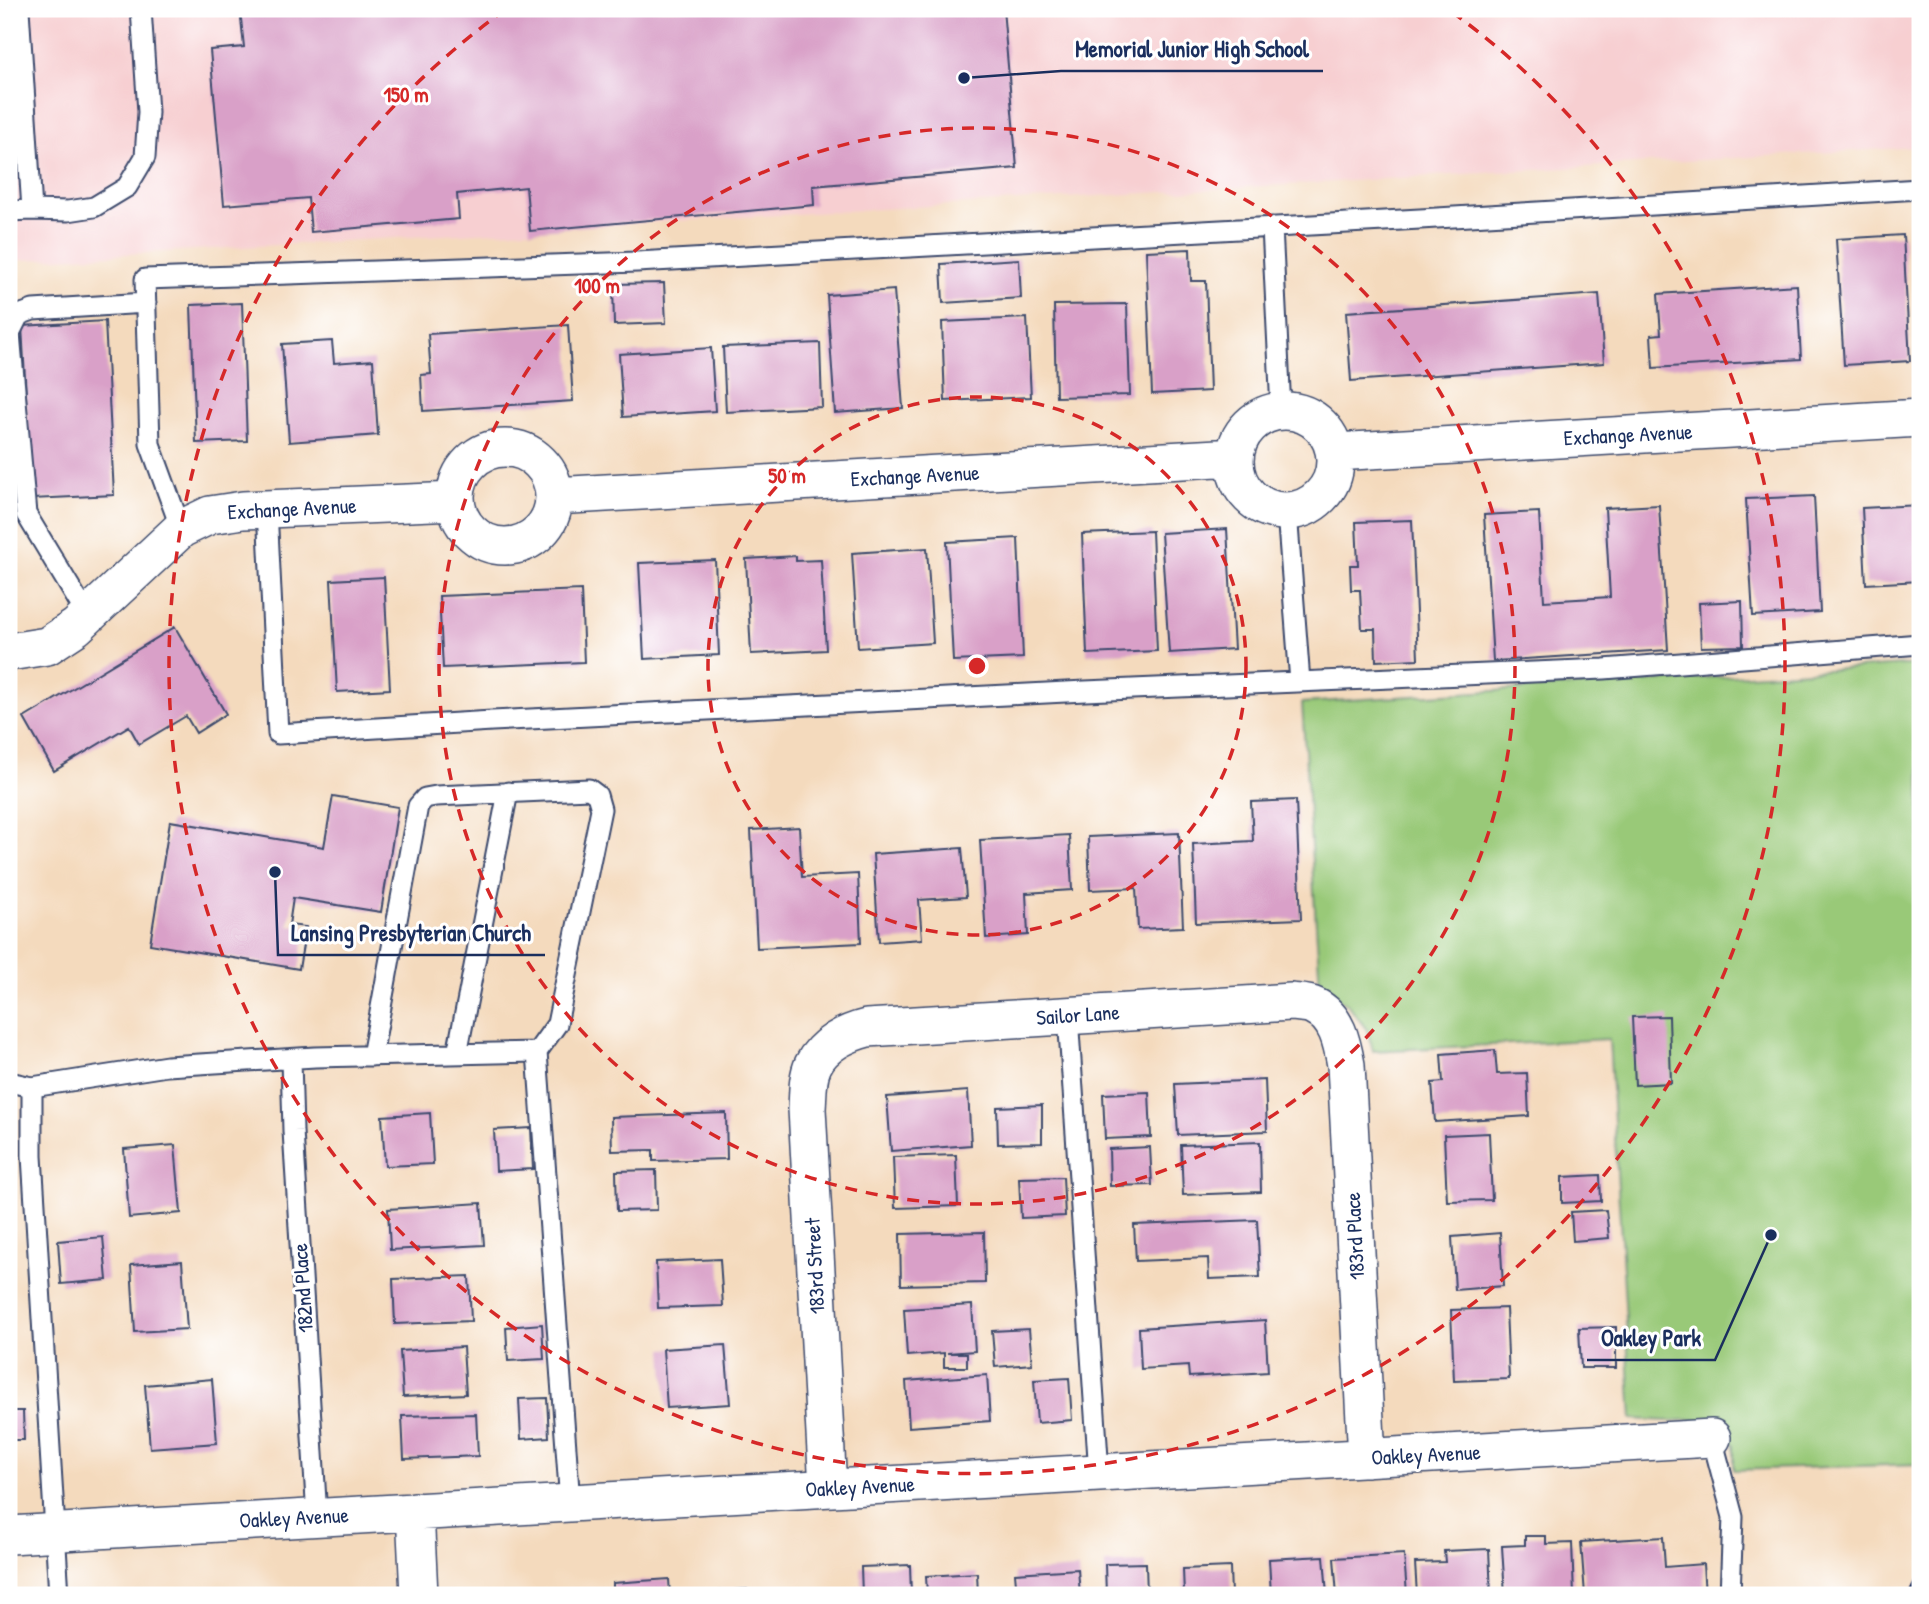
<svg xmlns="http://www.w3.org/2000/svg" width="1929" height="1604" viewBox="0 0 1929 1604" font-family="'Patrick Hand',sans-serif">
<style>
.built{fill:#f7cfd1}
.green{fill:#99c978;stroke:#5a7c6b;stroke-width:2}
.building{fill:#d9a0c8}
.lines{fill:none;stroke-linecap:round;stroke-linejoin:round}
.service-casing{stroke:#3c496c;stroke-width:23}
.minor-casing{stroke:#3c496c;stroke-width:40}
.service{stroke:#fff;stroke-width:19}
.minor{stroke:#fff;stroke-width:37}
.rail{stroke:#1b2f5e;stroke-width:5}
.ring{fill:none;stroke:#d62828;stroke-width:3.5;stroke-dasharray:12 9}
.labels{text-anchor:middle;stroke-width:6;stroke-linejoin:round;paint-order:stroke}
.street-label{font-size:21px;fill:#1b2f5e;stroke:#fff}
.centre{fill:#d62828;stroke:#fff;stroke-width:3.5}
.ring-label{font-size:21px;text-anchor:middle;font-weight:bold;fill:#d62828;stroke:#fff;stroke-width:6;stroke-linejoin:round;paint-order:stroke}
.leader{fill:none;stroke:#1b2f5e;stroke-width:2.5}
.callout-dot{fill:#1b2f5e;stroke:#fff;stroke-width:2.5}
.callout-label{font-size:23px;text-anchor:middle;font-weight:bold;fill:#1b2f5e;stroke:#fff;stroke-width:6;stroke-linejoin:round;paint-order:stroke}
</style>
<rect width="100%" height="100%" fill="#fff"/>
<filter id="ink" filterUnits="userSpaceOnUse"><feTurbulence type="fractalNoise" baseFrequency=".0143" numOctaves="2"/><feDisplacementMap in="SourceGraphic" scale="14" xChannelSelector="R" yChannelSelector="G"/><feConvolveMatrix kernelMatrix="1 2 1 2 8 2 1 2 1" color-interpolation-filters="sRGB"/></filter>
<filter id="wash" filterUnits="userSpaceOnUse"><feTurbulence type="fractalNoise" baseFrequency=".00686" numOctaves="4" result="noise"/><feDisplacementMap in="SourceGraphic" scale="28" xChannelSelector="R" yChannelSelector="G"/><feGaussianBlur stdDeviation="1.57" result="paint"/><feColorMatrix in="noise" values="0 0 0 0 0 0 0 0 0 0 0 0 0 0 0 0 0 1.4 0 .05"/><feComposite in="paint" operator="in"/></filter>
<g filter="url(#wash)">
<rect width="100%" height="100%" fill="#f4dabd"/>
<path class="built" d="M 9,9 L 1920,9 L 1920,147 L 9,261 Z"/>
<path class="green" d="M 1920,664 L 1920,1464 L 1734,1470 L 1734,1445 L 1707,1419 L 1668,1421 L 1632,1419 L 1609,1039 L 1373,1051 L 1367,1030 L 1347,1004 L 1320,988 L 1302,703 Z"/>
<g id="blocks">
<path class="building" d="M 240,9 L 1003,9 L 1017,168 L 813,186 L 814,205 L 530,231 L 526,187 L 457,194 L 459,219 L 311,232 L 308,198 L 224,205 L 210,50 L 244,47 Z
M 1903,235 L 1910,361 L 1844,365 L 1836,239 Z
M 1190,249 L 1191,281 L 1206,281 L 1210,391 L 1152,394 L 1146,251 Z
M 1019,259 L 1021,298 L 943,303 L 941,264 Z
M 664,283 L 666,323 L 614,325 L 613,284 Z
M 1797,285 L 1801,359 L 1653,368 L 1651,335 L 1661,334 L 1658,294 Z
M 894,290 L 903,408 L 835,413 L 827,295 Z
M 1599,294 L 1604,363 L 1351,381 L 1346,312 Z
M 242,303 L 247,441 L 196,443 L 191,305 Z
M 1127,304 L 1130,395 L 1056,397 L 1054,305 Z
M 1027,318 L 1031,397 L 945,401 L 942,322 Z
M 105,321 L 114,495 L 32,499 L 22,326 Z
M 568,325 L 573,401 L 423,411 L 421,375 L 431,374 L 428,334 Z
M 332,341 L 334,363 L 373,360 L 378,435 L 289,442 L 282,344 Z
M 820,343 L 822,407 L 726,412 L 723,347 Z
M 711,348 L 715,411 L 623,417 L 619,354 Z
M 1814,496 L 1820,612 L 1753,616 L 1746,499 Z
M 1659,505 L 1668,650 L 1493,661 L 1484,515 L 1539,512 L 1544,601 L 1610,597 L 1605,508 Z
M 1920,505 L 1920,581 L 1866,584 L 1862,508 Z
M 1412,520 L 1418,659 L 1376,661 L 1375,629 L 1362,629 L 1360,590 L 1351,590 L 1350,565 L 1358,565 L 1356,522 Z
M 1227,529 L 1234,649 L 1169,653 L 1161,533 Z
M 1152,531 L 1157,651 L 1087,654 L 1082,534 Z
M 1018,538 L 1023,658 L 953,661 L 947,542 Z
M 927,548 L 933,643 L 858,648 L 852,553 Z
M 796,556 L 796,561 L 821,560 L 826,650 L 751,654 L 746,559 Z
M 715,560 L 719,655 L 644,659 L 639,563 Z
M 384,577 L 390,689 L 337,692 L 331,580 Z
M 581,590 L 584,662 L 443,668 L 439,596 Z
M 1742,601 L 1743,646 L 1701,647 L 1699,603 Z
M 175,627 L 226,714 L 196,733 L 186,716 L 139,744 L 129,726 L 54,771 L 24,718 Z
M 333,796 L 398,807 L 381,912 L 293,898 L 289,925 L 306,927 L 299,969 L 150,944 L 170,821 L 324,847 Z
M 1296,800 L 1301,919 L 1196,923 L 1193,844 L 1253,841 L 1251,802 Z
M 799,827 L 802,877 L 858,874 L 861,943 L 757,948 L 751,830 Z
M 1179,833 L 1183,927 L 1138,929 L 1136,888 L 1090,890 L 1088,837 Z
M 1069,835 L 1072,890 L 1026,893 L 1028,935 L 986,938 L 980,840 Z
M 962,848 L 966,897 L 919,900 L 922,939 L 879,942 L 873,854 Z
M 1669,1016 L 1671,1083 L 1635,1085 L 1632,1017 Z
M 1495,1050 L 1497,1074 L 1527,1073 L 1529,1116 L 1435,1122 L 1432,1083 L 1443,1082 L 1441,1054 Z
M 1265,1080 L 1267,1131 L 1178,1135 L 1175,1084 Z
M 968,1091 L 971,1145 L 891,1151 L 887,1097 Z
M 1149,1092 L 1151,1137 L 1105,1139 L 1103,1094 Z
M 1042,1105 L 1042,1143 L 998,1144 L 997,1107 Z
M 430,1113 L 433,1164 L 385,1166 L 382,1116 Z
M 726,1113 L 727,1159 L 653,1161 L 653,1150 L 612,1151 L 611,1117 Z
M 531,1128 L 533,1169 L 496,1171 L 494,1130 Z
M 1489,1133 L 1492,1200 L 1447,1201 L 1444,1135 Z
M 1260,1142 L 1261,1192 L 1183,1195 L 1181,1145 Z
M 175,1145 L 181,1213 L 129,1218 L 124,1149 Z
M 1150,1147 L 1152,1185 L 1110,1186 L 1109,1149 Z
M 956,1155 L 958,1206 L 895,1208 L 893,1157 Z
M 656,1170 L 657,1210 L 617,1211 L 616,1171 Z
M 1600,1175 L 1601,1201 L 1562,1203 L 1562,1177 Z
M 1063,1177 L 1065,1216 L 1021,1218 L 1019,1178 Z
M 481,1203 L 484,1245 L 390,1250 L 388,1209 Z
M 1606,1210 L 1609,1238 L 1573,1241 L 1571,1212 Z
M 1257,1220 L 1260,1277 L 1209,1279 L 1208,1258 L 1136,1261 L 1134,1225 Z
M 984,1232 L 985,1283 L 901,1285 L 900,1234 Z
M 1500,1233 L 1503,1286 L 1455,1290 L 1452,1237 Z
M 103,1237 L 107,1280 L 61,1284 L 58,1241 Z
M 720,1259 L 723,1306 L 658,1308 L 656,1262 Z
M 182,1261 L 187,1329 L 135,1332 L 131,1265 Z
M 469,1276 L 471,1321 L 395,1324 L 393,1279 Z
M 972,1305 L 975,1351 L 947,1353 L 967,1353 L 967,1367 L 944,1367 L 944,1353 L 907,1356 L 904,1309 Z
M 1506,1308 L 1509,1379 L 1454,1381 L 1451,1310 Z
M 1265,1320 L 1268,1372 L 1189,1377 L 1188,1366 L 1141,1369 L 1139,1328 Z
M 542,1324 L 544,1359 L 508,1361 L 506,1327 Z
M 1616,1327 L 1616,1368 L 1581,1368 L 1579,1328 Z
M 1029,1329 L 1032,1364 L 995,1367 L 992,1331 Z
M 725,1345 L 730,1404 L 667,1408 L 663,1349 Z
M 463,1347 L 466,1394 L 403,1397 L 400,1351 Z
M 987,1375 L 990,1421 L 909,1427 L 906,1381 Z
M 1069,1378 L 1072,1420 L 1037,1423 L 1034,1380 Z
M 212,1379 L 217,1443 L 150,1448 L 145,1385 Z
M 547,1398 L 549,1437 L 521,1439 L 519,1399 Z
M 9,1411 L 23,1411 L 24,1440 L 9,1440 Z
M 476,1414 L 478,1456 L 404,1459 L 402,1416 Z
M 1525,1536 L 1546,1536 L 1546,1544 L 1572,1543 L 1574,1595 L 1505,1595 L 1502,1546 L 1525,1545 Z
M 1663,1537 L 1665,1567 L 1703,1564 L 1705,1595 L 1585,1595 L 1581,1542 Z
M 1489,1549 L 1491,1595 L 1417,1595 L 1415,1563 L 1445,1562 L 1444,1551 Z
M 1404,1554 L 1407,1595 L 1337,1595 L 1334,1558 Z
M 1324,1556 L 1327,1595 L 1271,1595 L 1269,1559 Z
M 1146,1563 L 1147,1595 L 1106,1595 L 1105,1564 Z
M 910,1565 L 911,1595 L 862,1595 L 861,1567 Z
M 1230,1567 L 1231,1595 L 1184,1595 L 1183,1569 Z
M 1078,1569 L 1080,1595 L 1017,1595 L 1015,1573 Z
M 977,1573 L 978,1595 L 927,1595 L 926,1576 Z
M 669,1579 L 670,1595 L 613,1595 L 613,1583 Z
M 747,1589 L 748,1595 L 690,1595 L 690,1593 Z"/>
</g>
</g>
<g filter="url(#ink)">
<use href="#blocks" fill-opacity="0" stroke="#3c496c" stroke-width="2"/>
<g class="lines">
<defs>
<path id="service" d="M 19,9 L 32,210
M 9,211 L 32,210 L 68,211 L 94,207 L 127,187 L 145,157 L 148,112 L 141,9
M 1272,227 L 1281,410
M 267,509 L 278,734 L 492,721 L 1085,691 L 1604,669 L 1920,644
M 1287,512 L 1300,682
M 181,529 L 150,444 L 145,279 L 637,262 L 1420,219 L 1920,189
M 88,617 L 26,514 L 10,333 L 19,315 L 33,310 L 146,303
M 1068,1016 L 1099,1473
M 457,1054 L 508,792
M 372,1056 L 418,806 L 425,798 L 436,796 L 589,789 L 597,795 L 601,809 L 557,1024 L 537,1052 L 570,1503
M 291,1059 L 293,1131 L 317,1517
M 9,1082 L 32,1087 L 167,1066 L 315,1057 L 537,1052
M 32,1087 L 32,1156 L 59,1595
M 1712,1438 L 1733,1517 L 1730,1595"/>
<path id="minor" d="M1235 461a50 50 0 1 1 100 0a50 50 0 1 1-100 0Z
M456 497a49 49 0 1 1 98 0a49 49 0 1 1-98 0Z
M 1335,452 L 1920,418
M 554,496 L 1235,457
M 9,652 L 47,646 L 76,627 L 181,529 L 210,515 L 243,510 L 456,501
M 828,1488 L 807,1109 C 808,1095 807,1078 813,1065 C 823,1044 847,1033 867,1028 L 1291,1002 C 1298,1003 1308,1003 1314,1006 C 1337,1017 1342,1042 1346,1065 L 1367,1458
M 415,1511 L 419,1595
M 9,1535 L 1712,1438"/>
</defs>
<use href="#service" class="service-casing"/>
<use href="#minor" class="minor-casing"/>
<use href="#service" class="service"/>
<use href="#minor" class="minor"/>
<path class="rail" d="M 1910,1595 L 1920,1575"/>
</g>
</g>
<g class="ring">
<circle cx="977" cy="666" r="269"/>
<circle cx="977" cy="666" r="538"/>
<path d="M1452 12A808 808 0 1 1 502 12"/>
</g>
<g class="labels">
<g class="street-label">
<text transform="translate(1628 435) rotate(-3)" y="7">Exchange Avenue</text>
<text transform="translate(915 476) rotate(-3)" y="7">Exchange Avenue</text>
<text transform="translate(292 509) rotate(-3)" y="7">Exchange Avenue</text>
<text transform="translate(1078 1015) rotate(-4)" y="7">Sailor Lane</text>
<text transform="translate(1355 1236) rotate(-93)" y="7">183rd Place</text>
<text transform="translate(815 1266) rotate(-93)" y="7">183rd Street</text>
<text transform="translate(303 1288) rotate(-94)" y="7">182nd Place</text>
<text transform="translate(1426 1455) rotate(-3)" y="7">Oakley Avenue</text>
<text transform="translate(860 1487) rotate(-3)" y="7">Oakley Avenue</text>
<text transform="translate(294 1518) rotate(-3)" y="7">Oakley Avenue</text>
</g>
</g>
<circle cx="977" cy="666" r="10" class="centre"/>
<g class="ring-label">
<text x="406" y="102">150 m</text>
<text x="597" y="293">100 m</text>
<text x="787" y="483">50 m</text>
</g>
<path class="leader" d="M964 78L1061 71H1323M275 872L278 955H545M1771 1235L1715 1360H1587"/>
<g class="callout-dot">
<circle cx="964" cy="78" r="7"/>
<circle cx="275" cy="872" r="7"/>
<circle cx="1771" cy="1235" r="7"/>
</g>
<g class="callout-label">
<text x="1192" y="57">Memorial Junior High School</text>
<text x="411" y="941">Lansing Presbyterian Church</text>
<text x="1651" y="1346">Oakley Park</text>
</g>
<rect width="1929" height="1604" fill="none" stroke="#fff" stroke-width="35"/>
</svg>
